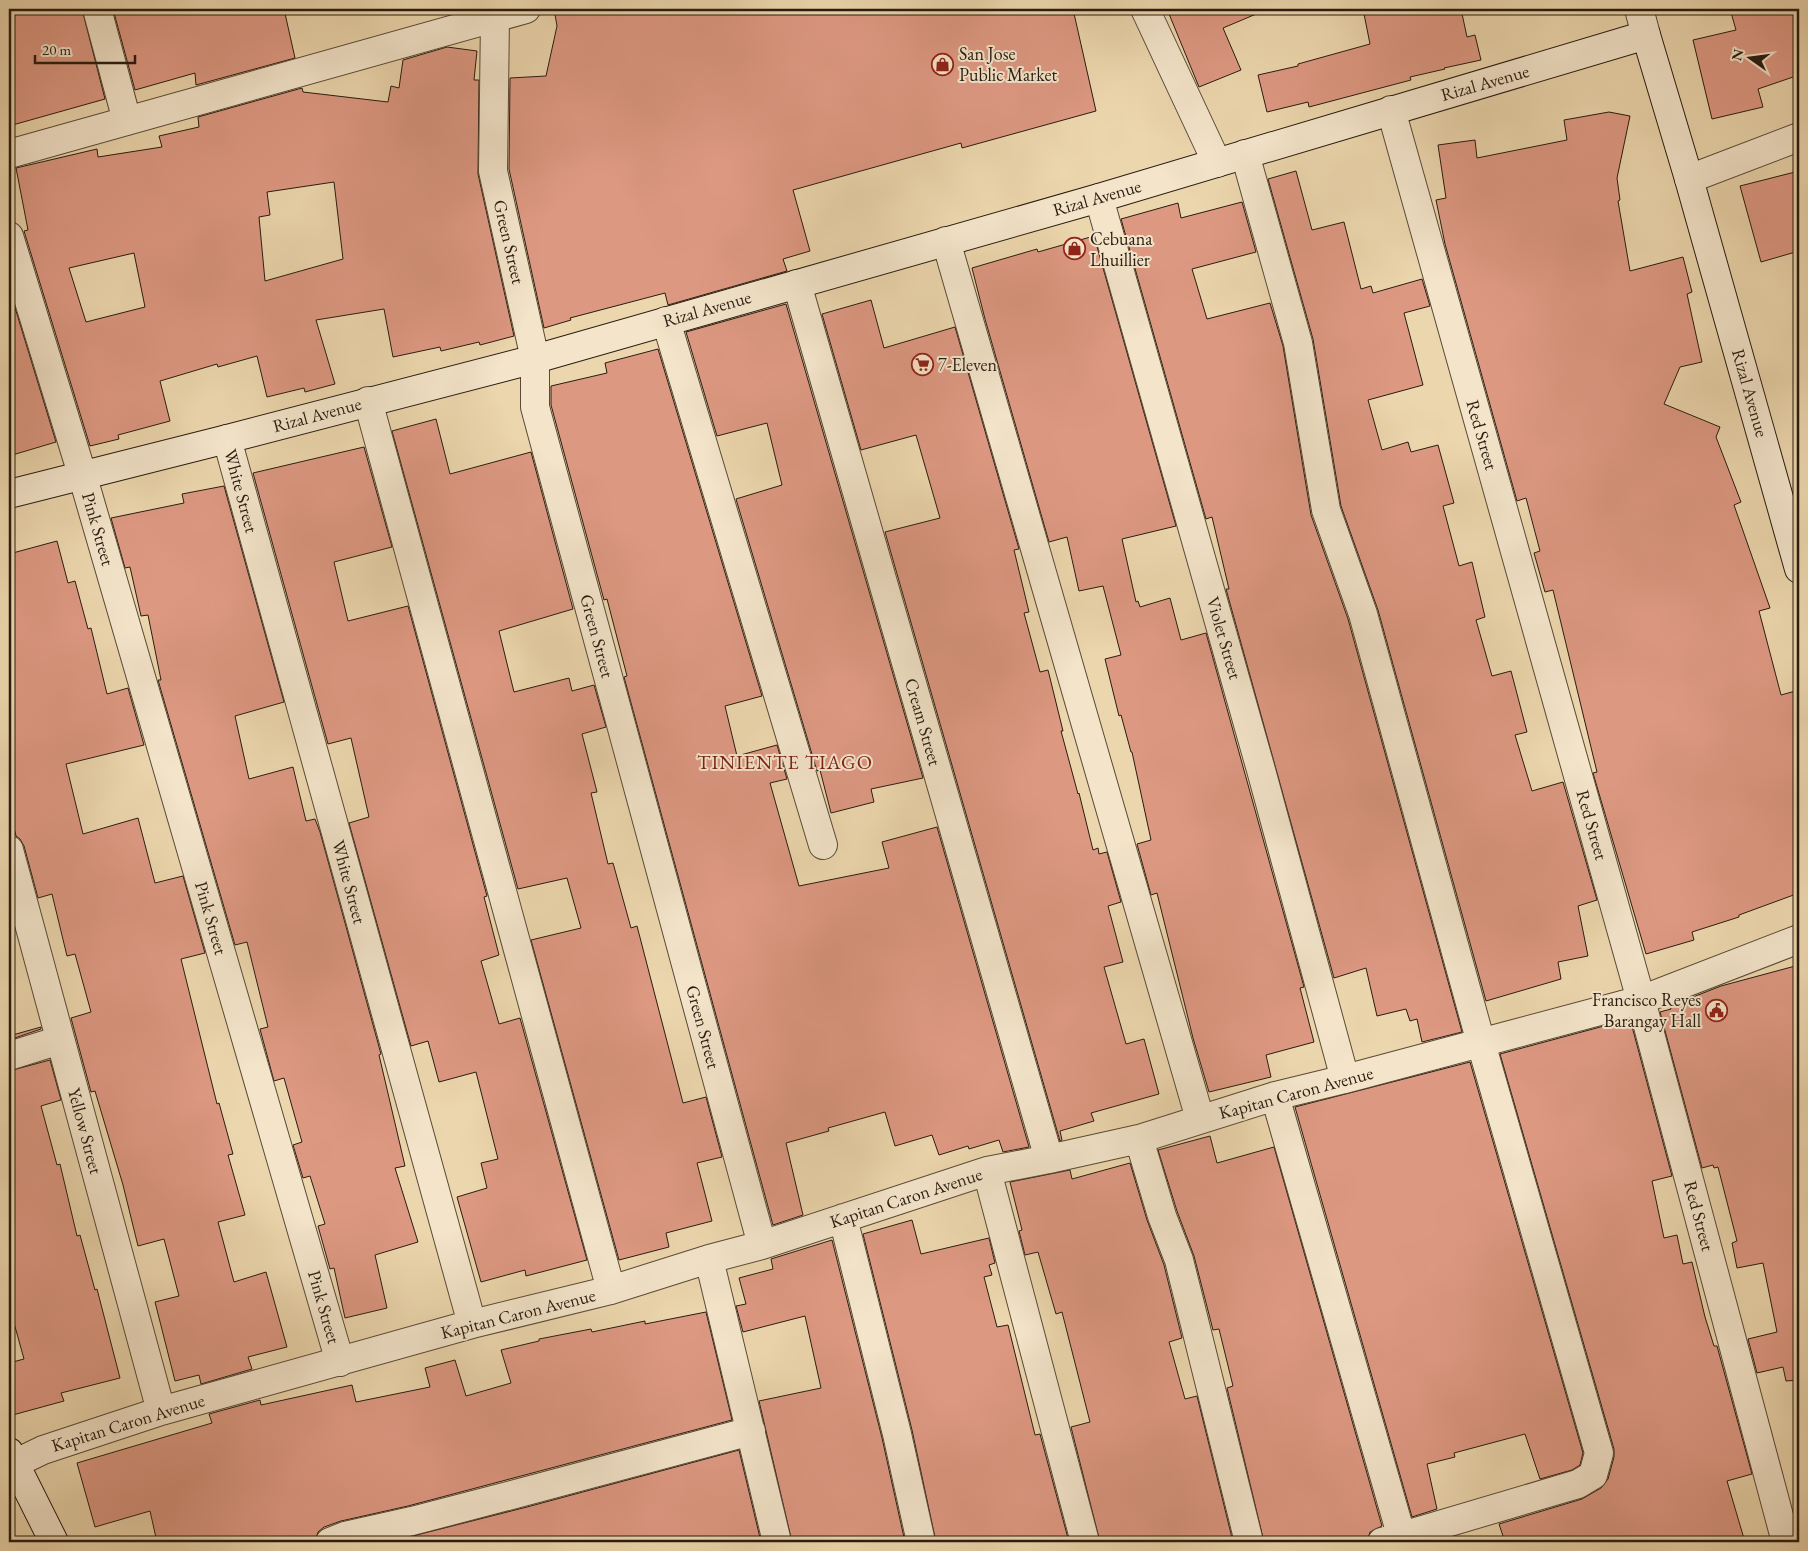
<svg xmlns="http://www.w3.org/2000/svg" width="1808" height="1551" viewBox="0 0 1808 1551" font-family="'EB Garamond',serif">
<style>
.building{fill:#dd9882;stroke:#281c10;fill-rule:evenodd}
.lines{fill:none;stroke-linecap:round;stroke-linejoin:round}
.minor-casing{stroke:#594a37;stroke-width:30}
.secondary-casing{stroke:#281c10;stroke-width:30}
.minor{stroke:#f3e4ca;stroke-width:28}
.secondary{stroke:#f3e4ca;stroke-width:28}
.labels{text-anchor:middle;stroke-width:4;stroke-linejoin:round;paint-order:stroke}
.poi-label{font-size:18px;fill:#281c10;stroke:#f3e4ca;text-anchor:start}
.street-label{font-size:18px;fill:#281c10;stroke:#f3e4ca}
.quarter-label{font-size:20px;letter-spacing:1px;fill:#7a1f14;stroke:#f3e4ca}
</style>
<rect width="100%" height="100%" fill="#ecd6ad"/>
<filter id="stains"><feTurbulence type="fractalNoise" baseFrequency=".004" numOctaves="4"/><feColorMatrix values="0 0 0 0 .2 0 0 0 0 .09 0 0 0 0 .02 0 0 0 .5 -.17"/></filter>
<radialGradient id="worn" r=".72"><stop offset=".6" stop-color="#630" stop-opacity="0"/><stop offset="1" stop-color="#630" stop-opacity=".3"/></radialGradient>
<path class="building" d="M 9,9 L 82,9 L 105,99 L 9,126 Z
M 113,9 L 284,9 L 295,58 L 196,85 L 195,73 L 135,90 Z
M 554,9 L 1073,9 L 1096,111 L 962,148 L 961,143 L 793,190 L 810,251 L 783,259 L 787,271 L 668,305 L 665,293 L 570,318 L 571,320 L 544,328 L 509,169 L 510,78 L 546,76 L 557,26 Z
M 1167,9 L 1268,9 L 1223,28 L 1241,70 L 1199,87 Z
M 1363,9 L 1461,9 L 1467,37 L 1475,35 L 1481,60 L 1444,68 L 1445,69 L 1410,77 L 1411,80 L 1309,107 L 1308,102 L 1267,112 L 1258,75 L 1298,66 L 1298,64 L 1370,44 Z
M 1730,9 L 1799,9 L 1799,75 L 1758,89 L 1763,107 L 1712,119 L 1693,40 L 1736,30 Z
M 447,47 L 477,51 L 474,80 L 479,80 L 478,174 L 514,336 L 480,345 L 479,342 L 441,351 L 440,347 L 393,357 L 384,309 L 316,320 L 335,384 L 305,392 L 304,388 L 267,397 L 257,356 L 218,367 L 217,364 L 160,381 L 170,421 L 118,435 L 119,439 L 90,446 L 24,231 L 28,230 L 16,168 L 97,149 L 98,157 L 162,147 L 159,136 L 199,127 L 198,117 L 302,88 L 303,92 L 388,102 L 391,86 L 399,88 L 403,60 ZM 334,182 L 343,259 L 265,281 L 259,217 L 270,215 L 267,192 ZM 134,253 L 145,307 L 86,322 L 69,268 Z
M 1609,112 L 1630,116 L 1617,178 L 1620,200 L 1618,201 L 1630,271 L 1683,257 L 1692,292 L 1687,294 L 1702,362 L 1680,367 L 1664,404 L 1720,427 L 1716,437 L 1741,502 L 1734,505 L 1770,608 L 1759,611 L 1781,695 L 1799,690 L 1799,893 L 1739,915 L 1739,917 L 1692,932 L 1694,940 L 1646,954 L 1593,773 L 1597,772 L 1553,590 L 1545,592 L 1534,553 L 1540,551 L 1526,498 L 1517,501 L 1445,244 L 1436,200 L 1446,198 L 1438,145 L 1475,140 L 1477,158 L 1567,140 L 1564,120 Z
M 1296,171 L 1312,230 L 1344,222 L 1361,289 L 1371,286 L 1373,293 L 1422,279 L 1430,306 L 1404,313 L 1423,385 L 1368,400 L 1382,450 L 1408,442 L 1411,452 L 1438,445 L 1454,503 L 1443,506 L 1459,566 L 1472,562 L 1485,617 L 1476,620 L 1492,676 L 1511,671 L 1527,732 L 1515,735 L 1532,791 L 1563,782 L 1597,900 L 1578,906 L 1588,956 L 1558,962 L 1561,979 L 1486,1001 L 1378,610 L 1341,506 L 1313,339 L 1268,179 Z
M 1799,171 L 1799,251 L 1761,262 L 1740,186 Z
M 1242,202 L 1256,252 L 1192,269 L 1207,319 L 1270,303 L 1283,346 L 1311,515 L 1348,619 L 1462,1032 L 1422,1042 L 1417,1019 L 1410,1021 L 1406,1009 L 1377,1016 L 1366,968 L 1334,978 L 1226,589 L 1229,589 L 1212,517 L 1206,519 L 1121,219 L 1178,203 L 1181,218 Z
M 1094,236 L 1176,526 L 1122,539 L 1136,602 L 1138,601 L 1140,607 L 1170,598 L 1181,640 L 1206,633 L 1304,987 L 1300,988 L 1314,1042 L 1266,1055 L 1271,1077 L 1209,1092 L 1193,1038 L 1157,893 L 1151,895 L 1137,844 L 1151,840 L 1132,752 L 1131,752 L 1121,715 L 1119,716 L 1105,659 L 1121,655 L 1103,586 L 1079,591 L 1067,537 L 1049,542 L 985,319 L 972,268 L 1037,249 L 1038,252 Z
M 9,288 L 56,442 L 9,456 Z
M 871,300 L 884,348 L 955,327 L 1019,549 L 1014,550 L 1029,612 L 1024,613 L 1040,672 L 1048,670 L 1063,731 L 1061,731 L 1078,794 L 1079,793 L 1093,850 L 1098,848 L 1099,854 L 1107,852 L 1121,902 L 1108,906 L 1123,962 L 1104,967 L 1126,1044 L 1144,1039 L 1159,1094 L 1091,1113 L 1094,1121 L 1060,1131 L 1062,1140 L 1060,1141 L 885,532 L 940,518 L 916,435 L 861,450 L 822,314 Z
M 786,304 L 923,778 L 871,789 L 874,802 L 831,813 L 820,770 L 817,771 L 736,499 L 782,485 L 767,423 L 717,436 L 686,332 Z
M 658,349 L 762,696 L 725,706 L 737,756 L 777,745 L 787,779 L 770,783 L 799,886 L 889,868 L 882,842 L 937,827 L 1029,1147 L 1003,1152 L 999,1140 L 969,1149 L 968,1146 L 939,1155 L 932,1135 L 895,1146 L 885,1112 L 828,1128 L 829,1131 L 786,1143 L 803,1215 L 773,1225 L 624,677 L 627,676 L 607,599 L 604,600 L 551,405 L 551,386 L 607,373 L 605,363 Z
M 436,419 L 450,474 L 531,452 L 573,609 L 499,631 L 514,692 L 569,678 L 572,691 L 594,685 L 606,727 L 582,734 L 597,792 L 591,793 L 608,864 L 613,863 L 631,928 L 637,926 L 683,1103 L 706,1097 L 722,1157 L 697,1163 L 712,1221 L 666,1233 L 669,1247 L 619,1260 L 531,940 L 581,928 L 567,878 L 518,889 L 392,431 Z
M 364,447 L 392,547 L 334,562 L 348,621 L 408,606 L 487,896 L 484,897 L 499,955 L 481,961 L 499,1024 L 520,1018 L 587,1260 L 526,1276 L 525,1270 L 481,1282 L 457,1197 L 487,1188 L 481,1163 L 498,1159 L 476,1072 L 439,1082 L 428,1041 L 411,1046 L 349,823 L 369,817 L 351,738 L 328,744 L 253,473 Z
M 224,486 L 284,702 L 235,716 L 249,779 L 293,767 L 306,821 L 315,819 L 320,832 L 381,1054 L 379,1055 L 405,1166 L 395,1168 L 418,1242 L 375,1255 L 387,1308 L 345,1318 L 334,1268 L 330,1269 L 318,1226 L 325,1224 L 310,1176 L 303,1178 L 293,1145 L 302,1142 L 284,1078 L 274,1081 L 260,1029 L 268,1027 L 247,942 L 235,945 L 158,680 L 161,680 L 148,615 L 141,616 L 130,567 L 125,568 L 111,518 L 184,503 L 182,494 Z
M 57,541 L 68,583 L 75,581 L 88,629 L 91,628 L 107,694 L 128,688 L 144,745 L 66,764 L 83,834 L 138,818 L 155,883 L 183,876 L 205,953 L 181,959 L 217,1104 L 219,1103 L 233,1154 L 228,1155 L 245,1215 L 218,1222 L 234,1282 L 266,1272 L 287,1347 L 248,1357 L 252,1369 L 201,1384 L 199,1375 L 175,1381 L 155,1302 L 179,1296 L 164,1239 L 138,1246 L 123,1185 L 95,1091 L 91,1092 L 71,1018 L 91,1012 L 75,954 L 67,956 L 52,894 L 38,898 L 24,846 L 20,839 L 16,836 L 9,808 L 9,554 Z
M 1799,965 L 1799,1380 L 1786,1381 L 1783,1367 L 1757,1373 L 1748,1339 L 1777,1332 L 1763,1263 L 1737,1268 L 1732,1243 L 1737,1241 L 1718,1167 L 1714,1168 L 1713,1165 L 1702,1168 L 1660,1012 L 1671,1009 L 1670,1006 L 1721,986 Z
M 1630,1019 L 1672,1176 L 1652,1181 L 1664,1238 L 1677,1235 L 1683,1264 L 1692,1262 L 1705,1317 L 1714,1346 L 1717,1346 L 1752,1474 L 1727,1481 L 1745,1542 L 1505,1542 L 1499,1524 L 1582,1499 L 1601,1488 L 1608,1479 L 1614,1457 L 1614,1449 L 1500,1054 Z
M 41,1027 L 41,1029 L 9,1040 L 9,1036 Z
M 50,1060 L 61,1100 L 41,1106 L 57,1165 L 60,1164 L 77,1236 L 80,1235 L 95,1290 L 97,1289 L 120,1378 L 61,1393 L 64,1401 L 9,1416 L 9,1363 L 24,1359 L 9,1305 L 9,1071 Z
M 1470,1062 L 1583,1453 L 1580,1465 L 1572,1470 L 1540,1479 L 1525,1434 L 1454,1453 L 1455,1457 L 1427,1464 L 1437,1509 L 1412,1517 L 1295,1107 Z
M 1210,1136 L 1217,1163 L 1274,1147 L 1382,1526 L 1370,1532 L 1367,1542 L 1264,1542 L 1227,1388 L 1233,1386 L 1219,1329 L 1213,1330 L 1194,1256 L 1177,1211 L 1158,1150 Z
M 1130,1163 L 1147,1220 L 1164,1265 L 1182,1338 L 1169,1342 L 1185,1399 L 1197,1396 L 1233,1542 L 1100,1542 L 1071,1427 L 1090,1422 L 1062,1312 L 1056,1314 L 1038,1252 L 1025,1255 L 1019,1231 L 1022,1230 L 1010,1182 L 1070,1170 L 1072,1179 Z
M 912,1220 L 921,1254 L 989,1238 L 995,1263 L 989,1265 L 992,1275 L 984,1277 L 997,1327 L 1008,1325 L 1035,1435 L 1040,1434 L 1069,1542 L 936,1542 L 912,1430 L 863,1234 Z
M 832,1240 L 882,1438 L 905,1542 L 792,1542 L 759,1401 L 821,1388 L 805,1316 L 743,1332 L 736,1306 L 746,1304 L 739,1278 L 773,1269 L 771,1259 Z
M 706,1312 L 732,1420 L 408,1506 L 341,1521 L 324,1527 L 318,1532 L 315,1542 L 157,1542 L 150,1511 L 95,1527 L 77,1463 L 212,1423 L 209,1414 L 260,1400 L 261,1405 L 352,1385 L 356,1402 L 430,1387 L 425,1368 L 455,1360 L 466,1396 L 511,1383 L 501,1350 L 539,1341 L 539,1339 L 591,1329 L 592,1332 L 645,1321 L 645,1324 Z
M 739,1450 L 761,1542 L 389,1542 L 527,1507 Z"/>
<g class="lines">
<defs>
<path id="minor" d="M 97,9 L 127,121
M 492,9 L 495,17 L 493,171 L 535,359 L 535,407 L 762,1245
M 1145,9 L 1217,163
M 1639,9 L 1646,35
M 1391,110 L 1641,1000 L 1786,1542
M 9,154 L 526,9
M 1245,154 L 1298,343 L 1326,510 L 1363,614 L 1481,1043 L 1599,1453 L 1593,1475 L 1578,1484 L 1382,1542
M 1689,179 L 1799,137
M 1099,198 L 1261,770 L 1345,1079
M 9,236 L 82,474 L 340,1362
M 946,241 L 1200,1119
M 797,284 L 1049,1159
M 666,321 L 823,845
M 368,401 L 611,1290
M 227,439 L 472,1324
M 9,850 L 161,1411
M 9,1056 L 60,1040
M 1275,1096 L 1402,1538
M 1139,1139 L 1162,1216 L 1179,1260 L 1249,1542
M 987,1171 L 1085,1542
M 843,1218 L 897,1434 L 921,1542
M 709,1259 L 777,1542
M 14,1464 L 43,1450 L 161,1411 L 472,1324 L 611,1290 L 709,1259 L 762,1245 L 987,1171 L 1049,1159 L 1139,1139 L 1275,1096 L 1345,1079 L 1641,1000 L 1799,939
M 330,1542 L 345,1536 L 412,1521 L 523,1492 L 751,1431"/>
<path id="secondary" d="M 9,494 L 227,439 L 535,359 L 1099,198 L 1646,35 L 1689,179 L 1799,569
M 9,1452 L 54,1542"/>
</defs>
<use href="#minor" class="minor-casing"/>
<use href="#secondary" class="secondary-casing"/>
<use href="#minor" class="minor"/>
<use href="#secondary" class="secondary"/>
</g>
<defs>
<symbol id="shop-ring" viewBox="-11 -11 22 22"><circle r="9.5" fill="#f3e4ca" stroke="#8f2418" stroke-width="1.5"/><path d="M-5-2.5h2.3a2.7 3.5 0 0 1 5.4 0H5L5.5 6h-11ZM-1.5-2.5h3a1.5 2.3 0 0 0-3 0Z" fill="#8f2418"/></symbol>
<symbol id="supermarket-ring" viewBox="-11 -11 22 22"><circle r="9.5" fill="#f3e4ca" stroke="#8f2418" stroke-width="1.5"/><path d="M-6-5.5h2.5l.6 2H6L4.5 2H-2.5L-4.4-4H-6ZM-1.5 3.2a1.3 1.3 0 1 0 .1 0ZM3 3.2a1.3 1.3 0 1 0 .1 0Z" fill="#8f2418"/></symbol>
<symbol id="civic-ring" viewBox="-11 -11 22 22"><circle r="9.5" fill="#f3e4ca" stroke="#8f2418" stroke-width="1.5"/><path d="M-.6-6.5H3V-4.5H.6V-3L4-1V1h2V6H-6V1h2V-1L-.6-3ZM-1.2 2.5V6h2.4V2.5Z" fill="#8f2418"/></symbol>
</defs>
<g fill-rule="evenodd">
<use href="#shop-ring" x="930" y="52" width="25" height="25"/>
<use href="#shop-ring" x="1062" y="236" width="25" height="25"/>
<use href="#supermarket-ring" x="910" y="352" width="25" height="25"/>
<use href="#civic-ring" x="1704" y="998" width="25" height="25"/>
</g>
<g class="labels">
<g class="poi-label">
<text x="959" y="60">San Jose<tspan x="959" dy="21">Public Market</tspan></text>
<text x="1090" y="245">Cebuana<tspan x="1090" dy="21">Lhuillier</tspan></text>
<text x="938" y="371">7-Eleven</text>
<text x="1701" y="1006" text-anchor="end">Francisco Reyes<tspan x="1701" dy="21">Barangay Hall</tspan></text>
</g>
<g class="street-label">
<text transform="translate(1485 83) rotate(-16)" y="6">Rizal Avenue</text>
<text transform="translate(1097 198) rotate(-16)" y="6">Rizal Avenue</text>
<text transform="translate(509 242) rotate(77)" y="6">Green Street</text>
<text transform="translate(707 309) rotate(-16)" y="6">Rizal Avenue</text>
<text transform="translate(1750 393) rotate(74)" y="6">Rizal Avenue</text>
<text transform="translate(317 415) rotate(-15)" y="6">Rizal Avenue</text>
<text transform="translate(1482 435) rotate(74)" y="6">Red Street</text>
<text transform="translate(241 491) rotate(75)" y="6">White Street</text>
<text transform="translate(98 529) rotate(74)" y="6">Pink Street</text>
<text transform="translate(597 636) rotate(75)" y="6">Green Street</text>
<text transform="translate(1224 638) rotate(74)" y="6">Violet Street</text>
<text transform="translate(923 722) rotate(74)" y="6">Cream Street</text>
<text transform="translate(1592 825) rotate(74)" y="6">Red Street</text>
<text transform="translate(349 882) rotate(75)" y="6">White Street</text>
<text transform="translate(211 918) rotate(74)" y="6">Pink Street</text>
<text transform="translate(703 1027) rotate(75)" y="6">Green Street</text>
<text transform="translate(1296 1093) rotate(-15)" y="6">Kapitan Caron Avenue</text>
<text transform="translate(85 1131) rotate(75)" y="6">Yellow Street</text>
<text transform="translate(906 1198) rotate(-18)" y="6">Kapitan Caron Avenue</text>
<text transform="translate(1699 1216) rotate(75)" y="6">Red Street</text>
<text transform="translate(324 1307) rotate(74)" y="6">Pink Street</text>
<text transform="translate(518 1314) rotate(-14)" y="6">Kapitan Caron Avenue</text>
<text transform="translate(128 1423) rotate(-17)" y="6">Kapitan Caron Avenue</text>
</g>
<g class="quarter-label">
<text x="785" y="769">TINIENTE TIAGO</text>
</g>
</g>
<rect width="1808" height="1551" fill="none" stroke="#ecd6ad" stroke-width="30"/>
<rect x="10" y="10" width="1788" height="1531" fill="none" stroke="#281c10" stroke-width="2.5"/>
<rect x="15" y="15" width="1778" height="1521" fill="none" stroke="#281c10"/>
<g transform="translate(1750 58) rotate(284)" stroke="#f3e4ca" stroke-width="4" paint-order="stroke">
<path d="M0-4L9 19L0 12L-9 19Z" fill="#281c10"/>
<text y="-8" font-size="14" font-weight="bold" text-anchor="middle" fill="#281c10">N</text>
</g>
<path d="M35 55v8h100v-8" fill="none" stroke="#281c10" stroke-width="2.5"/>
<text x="42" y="55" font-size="15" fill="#281c10" stroke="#f3e4ca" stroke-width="4" paint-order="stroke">20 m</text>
<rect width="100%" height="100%" filter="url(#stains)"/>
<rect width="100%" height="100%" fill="url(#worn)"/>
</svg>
